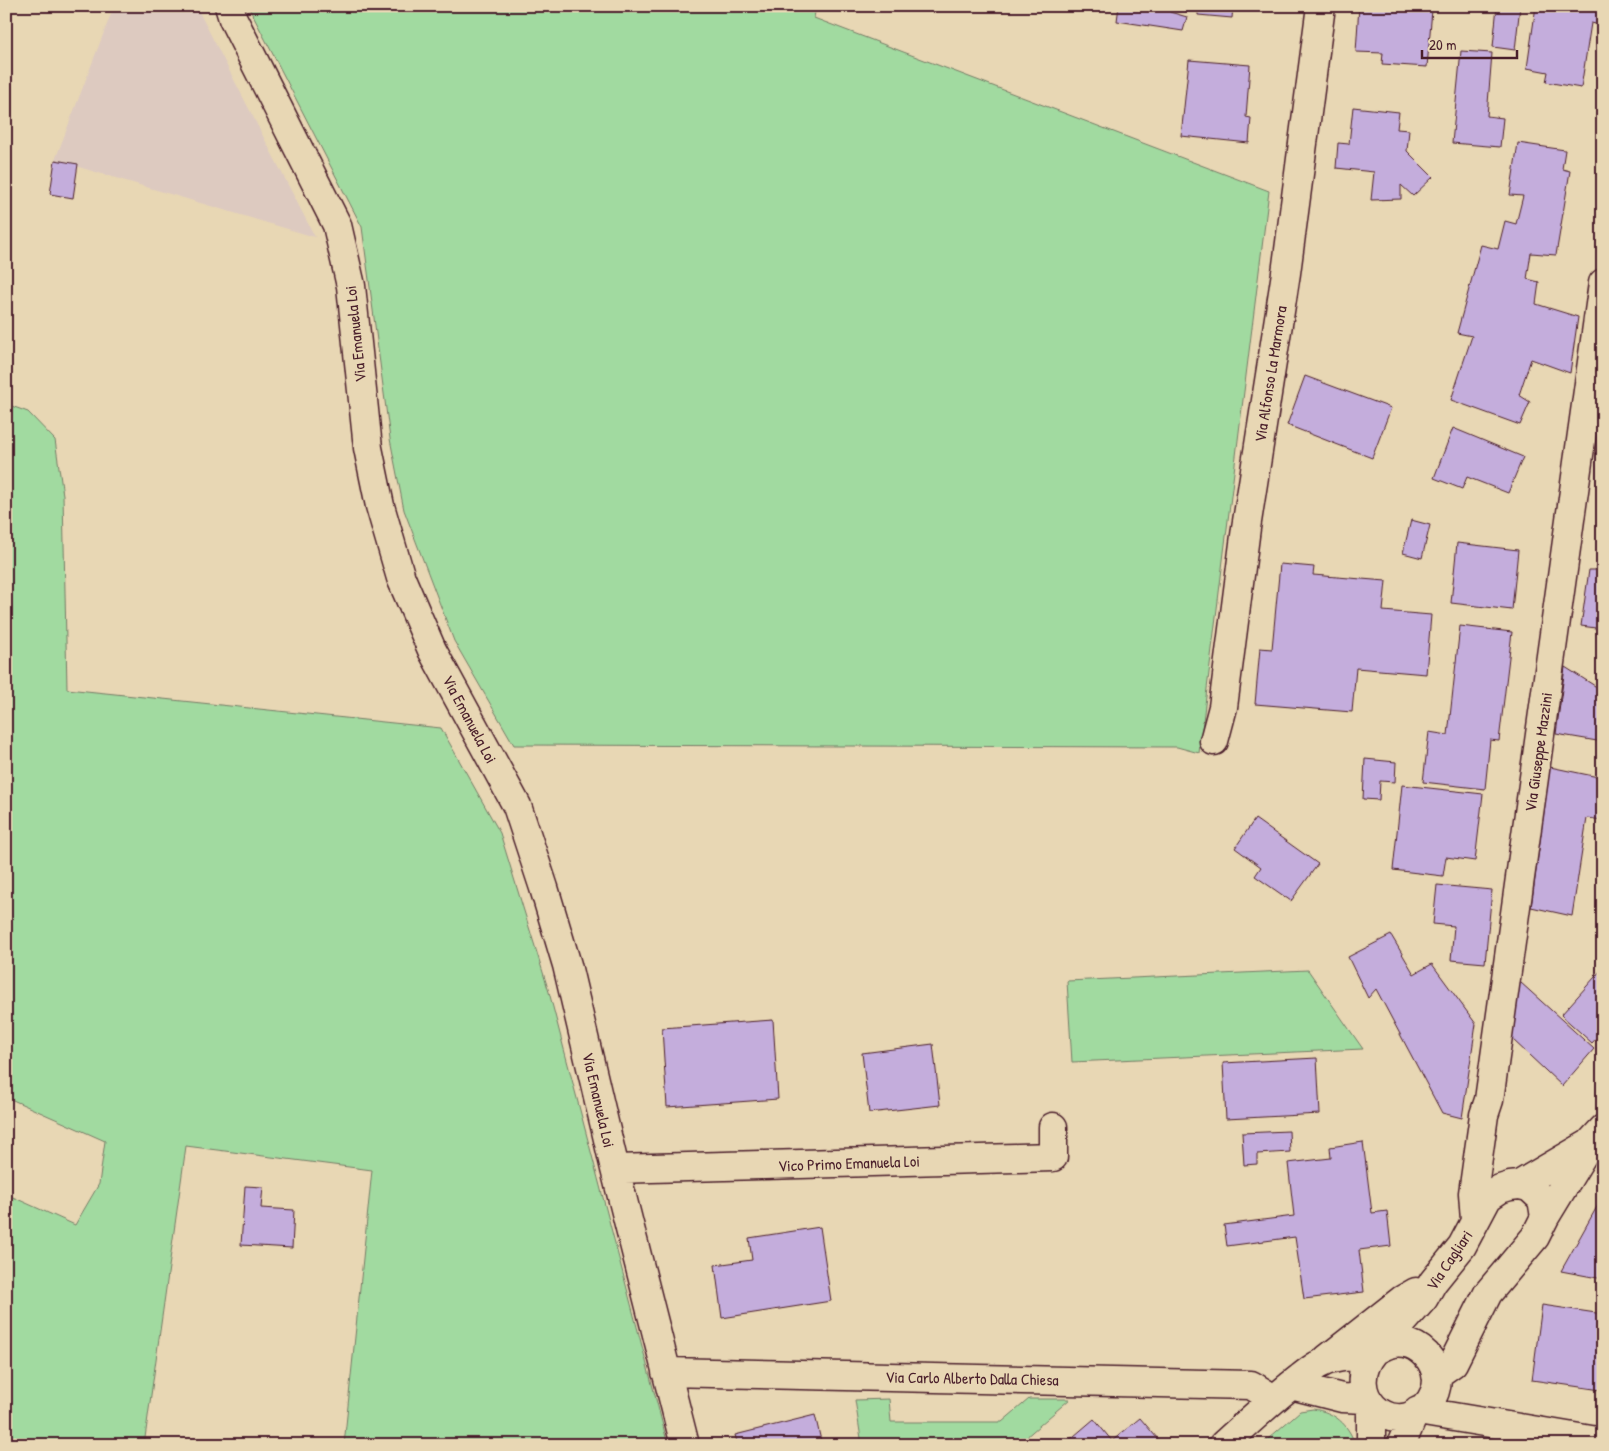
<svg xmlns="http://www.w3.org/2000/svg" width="1609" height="1451" viewBox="0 0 1609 1451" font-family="'Patrick Hand',sans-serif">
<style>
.built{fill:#ddcac0}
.green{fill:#a1daa0;stroke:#767c66}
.building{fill:#c4addc;stroke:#4a1f2b}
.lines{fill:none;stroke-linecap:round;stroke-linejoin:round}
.minor-casing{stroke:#4a1f2b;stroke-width:31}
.minor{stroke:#e8d7b4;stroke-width:28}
.labels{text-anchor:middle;stroke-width:5;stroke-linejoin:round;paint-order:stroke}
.street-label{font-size:16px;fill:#4a1f2b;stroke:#e8d7b4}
</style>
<rect width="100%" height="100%" fill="#e8d7b4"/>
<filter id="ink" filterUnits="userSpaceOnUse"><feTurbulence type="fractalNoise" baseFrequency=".02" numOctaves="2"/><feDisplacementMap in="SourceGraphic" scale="10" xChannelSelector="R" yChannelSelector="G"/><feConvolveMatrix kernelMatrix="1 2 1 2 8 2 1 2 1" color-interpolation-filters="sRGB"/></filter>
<g filter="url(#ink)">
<path class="built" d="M 114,6 L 196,6 L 315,237 L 55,160 Z"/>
<path class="green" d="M 248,6 L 816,6 L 814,18 L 1269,191 L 1199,753 L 1177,747 L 514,745 L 454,641 L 404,510 L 390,439 L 362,227 Z
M 6,404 L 28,412 L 55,440 L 63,495 L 67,689 L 441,728 L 500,833 L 549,992 L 668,1445 L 344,1445 L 372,1170 L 186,1146 L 144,1445 L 6,1445 L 6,1194 L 75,1225 L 99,1184 L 105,1141 L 6,1097 Z
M 1308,970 L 1363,1049 L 1072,1062 L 1067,981 Z
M 889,1399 L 891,1422 L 1002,1422 L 1029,1399 L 1070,1399 L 1017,1445 L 862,1445 L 855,1400 Z
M 1313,1409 C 1334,1412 1349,1424 1355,1445 L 1261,1445 L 1300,1411 Z"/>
<path class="building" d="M 1119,6 L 1170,6 L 1170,12 L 1187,17 L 1183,31 L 1117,21 Z
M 1198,6 L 1233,6 L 1232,18 L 1198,15 Z
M 1359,6 L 1419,6 L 1419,10 L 1432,10 L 1427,67 L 1382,64 L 1383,53 L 1356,52 Z
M 1497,6 L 1520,6 L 1515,50 L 1493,47 Z
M 1536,6 L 1603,6 L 1601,25 L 1591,23 L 1581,88 L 1546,82 L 1548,72 L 1527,68 Z
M 1461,51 L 1492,53 L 1487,116 L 1503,118 L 1500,147 L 1452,143 Z
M 1189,60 L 1250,65 L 1246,117 L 1251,118 L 1249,143 L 1181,136 Z
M 1353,107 L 1399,112 L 1397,129 L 1409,130 L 1407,151 L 1433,177 L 1413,196 L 1401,185 L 1401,199 L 1371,200 L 1374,172 L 1336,168 L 1338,143 L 1349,144 Z
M 1518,143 L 1565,150 L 1562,169 L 1570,171 L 1556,255 L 1531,253 L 1527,279 L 1539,282 L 1536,304 L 1578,317 L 1570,373 L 1531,359 L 1519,395 L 1530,402 L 1520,425 L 1451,400 L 1472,336 L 1457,333 L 1481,245 L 1498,249 L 1505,221 L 1516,224 L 1523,196 L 1510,195 Z
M 55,160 L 78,164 L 73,198 L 50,194 Z
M 1305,376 L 1391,408 L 1372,458 L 1287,425 Z
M 1453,428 L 1523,457 L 1508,493 L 1467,477 L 1462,489 L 1434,478 Z
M 1411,520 L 1430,525 L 1422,558 L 1403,553 Z
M 1603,523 L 1603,629 L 1581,626 L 1589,570 L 1596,570 Z
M 1457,543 L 1518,550 L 1512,610 L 1451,603 Z
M 1280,564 L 1314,567 L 1313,575 L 1386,581 L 1383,611 L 1431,615 L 1426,674 L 1356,668 L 1352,712 L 1255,704 L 1260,648 L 1272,649 Z
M 1460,626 L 1512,632 L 1499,741 L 1490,740 L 1485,789 L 1423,782 L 1429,732 L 1448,735 Z
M 1565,667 L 1603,691 L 1603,742 L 1556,734 Z
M 1365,759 L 1396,762 L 1395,782 L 1380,781 L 1379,800 L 1363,799 Z
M 1550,767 L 1603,778 L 1603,820 L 1587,818 L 1572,916 L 1531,907 Z
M 1402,785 L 1483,794 L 1475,861 L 1446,857 L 1443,876 L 1393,870 Z
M 1255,819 L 1318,864 L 1291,901 L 1255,876 L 1261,867 L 1235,848 Z
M 1437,885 L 1492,890 L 1485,963 L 1451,960 L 1454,926 L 1433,924 Z
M 1391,935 L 1414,974 L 1432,964 L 1476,1024 L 1462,1118 L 1442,1113 L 1376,989 L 1368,998 L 1348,957 Z
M 1603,968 L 1603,1031 L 1592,1043 L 1561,1015 Z
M 1520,982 L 1594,1049 L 1562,1086 L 1512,1039 Z
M 773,1020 L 778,1099 L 667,1107 L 662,1028 Z
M 933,1044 L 940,1105 L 869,1113 L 862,1053 Z
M 1317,1058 L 1320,1114 L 1226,1119 L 1223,1063 Z
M 1289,1131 L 1290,1152 L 1257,1154 L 1257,1164 L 1244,1165 L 1242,1133 Z
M 1363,1142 L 1372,1213 L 1387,1211 L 1391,1246 L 1359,1250 L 1364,1292 L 1304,1299 L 1295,1237 L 1227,1246 L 1224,1225 L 1294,1216 L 1288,1163 L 1331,1158 L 1330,1147 Z
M 245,1186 L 263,1187 L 261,1208 L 294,1210 L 292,1248 L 241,1245 Z
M 1603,1196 L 1603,1279 L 1561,1271 Z
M 820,1227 L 831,1301 L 722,1318 L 715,1265 L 752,1260 L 749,1238 Z
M 1542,1305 L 1603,1314 L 1603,1377 L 1601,1390 L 1532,1380 Z
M 815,1415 L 822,1445 L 738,1445 L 735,1435 Z
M 1140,1418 L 1163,1445 L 1070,1445 L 1067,1442 L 1094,1419 L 1112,1441 Z"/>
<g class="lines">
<defs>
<path id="minor" d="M 229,6 L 233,19 L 337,225 L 351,286 L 368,448 L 380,506 L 401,578 L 432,650 L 517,806 L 544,888 L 567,965 L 615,1169 L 685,1445
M 1214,741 L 1223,707 L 1246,528 L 1286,273 L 1321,6
M 615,1169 L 1053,1157 L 1053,1127
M 1519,1185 L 1587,1145
M 1475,1220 L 1473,1193 L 1484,1115 L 1489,1100 L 1603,283
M 1382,1346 L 1424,1298 L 1433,1282 L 1462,1246 L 1488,1197 L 1500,1189 L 1510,1186 L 1519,1185 L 1529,1187 L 1542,1199 L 1545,1217
M 1327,1359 L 1402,1300 L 1416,1292
M 666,1372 L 1251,1385 L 1274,1399
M 1436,1375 L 1453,1363 L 1488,1293 L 1535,1237 L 1545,1217 L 1590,1143 L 1603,1129
M 1291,1385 L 1342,1398 L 1367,1399
M 1371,1404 L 1371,1445
M 1418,1411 L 1603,1442
M 1223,1445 C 1248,1422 1273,1399 1300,1378 C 1307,1373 1314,1366 1322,1363 C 1332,1357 1354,1356 1366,1354 C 1376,1352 1384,1344 1394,1343 C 1414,1340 1431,1354 1436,1373 C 1439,1385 1434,1399 1424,1408 C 1390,1439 1340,1393 1374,1352
M 1401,1445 L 1414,1414"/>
</defs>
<use href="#minor" class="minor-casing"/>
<use href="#minor" class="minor"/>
</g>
</g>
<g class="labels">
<g class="street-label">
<text transform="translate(355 334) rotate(-96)" y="6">Via Emanuela Loi</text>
<text transform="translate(1270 374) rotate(-81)" y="6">Via Alfonso La Marmora</text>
<text transform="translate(470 719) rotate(62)" y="6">Via Emanuela Loi</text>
<text transform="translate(1538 752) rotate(-82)" y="6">Via Giuseppe Mazzini</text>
<text transform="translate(599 1100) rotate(77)" y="6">Via Emanuela Loi</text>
<text transform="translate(849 1163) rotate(-2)" y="6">Vico Primo Emanuela Loi</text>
<text transform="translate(1449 1260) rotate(-56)" y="6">Via Cagliari</text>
<text transform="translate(972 1378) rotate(1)" y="6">Via Carlo Alberto Dalla Chiesa</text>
</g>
</g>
<rect width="1609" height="1451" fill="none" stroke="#e8d7b4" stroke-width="25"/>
<rect x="12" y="12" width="1584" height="1426" fill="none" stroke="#4a1f2b" stroke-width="2" filter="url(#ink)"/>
<path d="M1422 50v8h95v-8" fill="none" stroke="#4a1f2b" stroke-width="2.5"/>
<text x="1429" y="50" font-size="15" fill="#4a1f2b" stroke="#e8d7b4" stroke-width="4" paint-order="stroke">20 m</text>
</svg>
